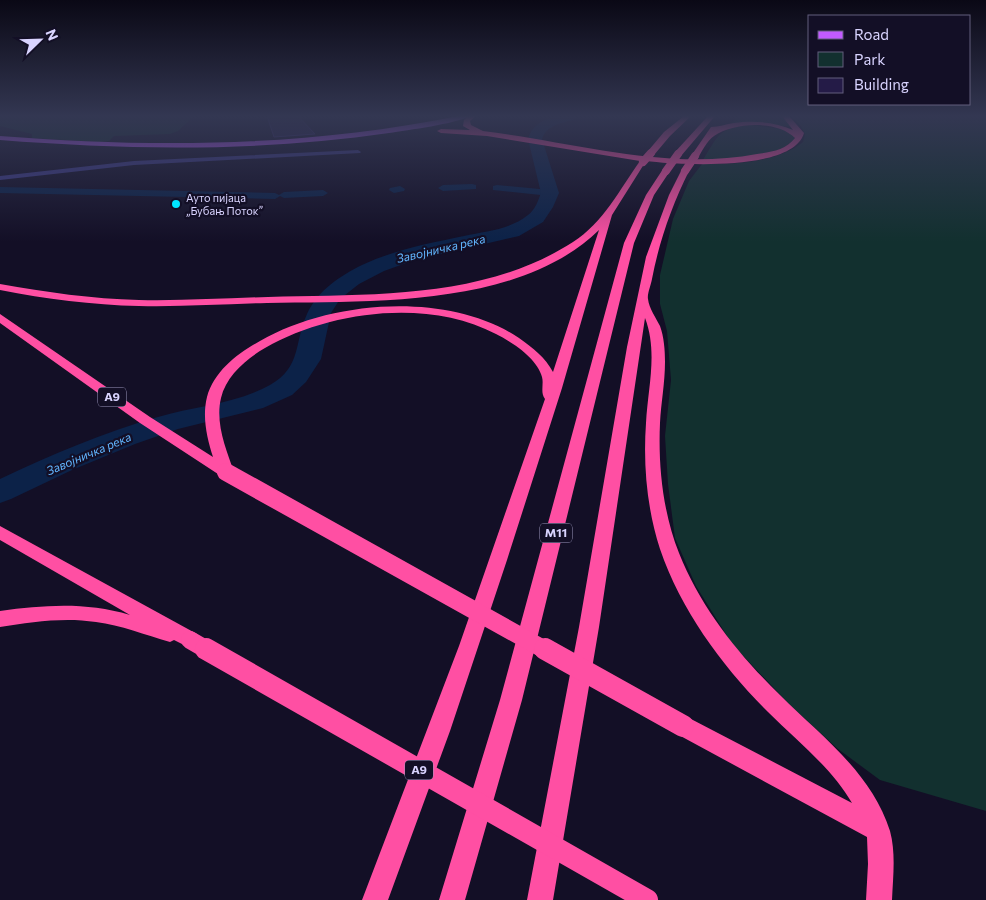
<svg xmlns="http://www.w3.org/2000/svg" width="986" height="900" viewBox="0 0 986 900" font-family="Commissioner,sans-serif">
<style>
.green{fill:#12302f}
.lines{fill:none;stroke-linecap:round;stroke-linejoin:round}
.canal{fill:#0c2248;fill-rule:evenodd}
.river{fill:#0c2248;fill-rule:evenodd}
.building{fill:#241b47;stroke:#3b2d73}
.minor{fill:#3d3a85;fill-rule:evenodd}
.major{fill:#c25bff;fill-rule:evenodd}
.highway{fill:#ff4fa3;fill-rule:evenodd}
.highway-bridge-far2{stroke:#ff4fa3;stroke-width:8}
.highway-bridge-far1{stroke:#ff4fa3;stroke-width:18}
.highway-bridge{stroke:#ff4fa3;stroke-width:22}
.poi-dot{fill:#00e5ff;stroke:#130f26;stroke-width:2}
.labels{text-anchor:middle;stroke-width:4.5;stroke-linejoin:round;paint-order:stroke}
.far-poi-label{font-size:11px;fill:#d9d4ff;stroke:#130f26;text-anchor:start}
.far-water-label{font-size:12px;font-style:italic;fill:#62b6ff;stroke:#130f26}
.shield{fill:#130f26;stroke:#9e99be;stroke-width:1}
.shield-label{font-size:12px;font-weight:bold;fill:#d9d4ff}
</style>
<rect width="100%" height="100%" fill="#130f26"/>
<path class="green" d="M 0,116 L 194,116 L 178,131 L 170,134 L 114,136 L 109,141 L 99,142 L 32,138 L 32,134 L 0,126 Z
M 738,116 L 781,116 L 793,127 L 747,123 L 731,123 Z
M 791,116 L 986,116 L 986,811 L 880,780 L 838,749 L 789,704 L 732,644 L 696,586 L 675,538 L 668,484 L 665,436 L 671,380 L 667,331 L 660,304 L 660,275 L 673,219 L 689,181 L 702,164 C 734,164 777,163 803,142 L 805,134 L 801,126 Z
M 750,125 L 781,129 L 787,131 L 794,137 L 794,140 C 774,160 729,158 703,160 C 718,135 719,128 750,125 Z"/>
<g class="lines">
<path class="canal" d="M 472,184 L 476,185 L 476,189 L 443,191 L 438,188 L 443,185 Z
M 497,185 L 550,190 L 555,193 L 550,196 L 493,190 L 493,186 Z
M 400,186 L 405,189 L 404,191 L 394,193 L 389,190 L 390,188 Z
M 0,187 L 275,193 L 279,195 L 284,192 L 323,190 L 328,193 L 323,196 L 284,198 L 280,196 L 275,199 L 0,193 Z"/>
<path class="river" d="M 556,116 L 578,116 L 576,119 C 563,123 547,124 542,139 L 559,193 L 553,207 L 543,222 L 519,236 L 412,261 L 384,271 L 359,284 L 340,299 L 331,313 L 321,359 L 306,382 L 292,395 L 263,408 L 178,429 L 135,444 L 72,470 L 11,499 L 0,503 L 0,479 C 51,455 104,432 158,417 C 195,406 236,404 270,385 C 302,367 294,342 307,314 C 318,290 340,276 362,265 C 394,250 430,243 464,236 C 486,231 509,230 528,215 C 535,210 538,201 541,193 L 528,139 C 532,125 542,120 556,116 Z"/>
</g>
<path class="building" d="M 267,116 L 298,116 L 315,134 L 274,137 Z"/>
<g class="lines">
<path class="minor" d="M 358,150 L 361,152 L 360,153 L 134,165 L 0,180 L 0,176 L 134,161 Z"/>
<path class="major" d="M 458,116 L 470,116 C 455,124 408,130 389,133 C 259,152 130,150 0,140 L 0,136 C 156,148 305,147 458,116 Z"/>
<path class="highway" d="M 468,116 L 476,116 L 470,121 L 471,125 L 483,131 C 575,142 665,171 757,154 C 771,152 786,150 795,138 C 777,120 734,122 714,136 C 707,141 702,151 698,158 L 692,158 L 691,156 L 711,127 C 719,127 726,124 734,123 C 753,120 776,122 793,130 L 782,116 L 789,116 L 804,133 C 793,172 679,165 646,161 L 612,215 L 562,388 L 507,560 L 450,731 L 388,900 L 362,900 L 459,646 L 545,399 C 540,393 544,384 542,377 C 537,358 512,342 496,334 C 428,298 329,311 265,348 C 246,359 226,376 221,398 C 215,423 226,449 234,472 L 231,476 L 221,476 L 140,423 L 0,323 L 0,314 L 150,417 L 213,457 C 207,438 202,417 207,397 C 214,371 238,353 260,341 C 332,300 448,291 519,338 C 533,348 545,357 553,372 L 599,230 C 519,308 370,301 267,303 C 224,304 181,307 139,306 C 92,305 46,299 0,290 L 0,284 C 46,292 92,299 139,300 C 182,301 225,298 268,297 C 371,294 483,300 573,242 C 603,223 620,189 640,161 L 487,136 L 441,133 L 437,131 L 441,129 L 470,130 L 463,126 L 464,120 Z
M 684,116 L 691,116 L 670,136 L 654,155 L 648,155 L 648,151 L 664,132 Z
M 708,116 L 715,116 L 681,156 L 675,156 L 675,152 Z
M 663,169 L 670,171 L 654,195 L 634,243 L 522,700 L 465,900 L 439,900 L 500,700 L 624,243 L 646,195 Z
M 682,169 L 689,171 C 672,205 659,242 652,279 C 651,285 647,294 648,299 C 649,308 656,318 660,326 C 664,337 665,350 665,362 C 665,383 661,403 660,423 C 658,466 663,513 679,553 C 701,608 738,654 780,695 C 822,737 871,772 890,831 C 896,853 893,877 892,900 L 866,900 L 868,864 L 867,837 L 675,733 L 672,726 L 675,719 L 683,716 L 691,719 L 852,803 C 831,767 797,741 768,712 C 723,667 681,611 660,549 C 647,509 643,465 646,423 C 648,387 658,352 645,318 L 599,627 L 553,900 L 527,900 L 579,627 L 627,347 L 646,257 L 669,195 Z
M 0,526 L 197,634 L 200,640 L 197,646 L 190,648 L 174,640 L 170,642 C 145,635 121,625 96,622 C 64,617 31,622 0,627 L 0,611 C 45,605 86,602 130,615 L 0,540 Z"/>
<path class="highway-bridge-far2" d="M 643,162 L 651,153
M 666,171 L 678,154
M 685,171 L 695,156"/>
<path class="highway-bridge-far1" d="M 226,472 L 547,651
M 190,640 L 209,651"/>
<path class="highway-bridge" d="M 206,649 L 647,900
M 545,649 L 683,726"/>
</g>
<linearGradient id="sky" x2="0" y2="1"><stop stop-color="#0a0815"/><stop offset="0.48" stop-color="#333752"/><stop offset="1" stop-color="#333752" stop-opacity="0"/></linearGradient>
<rect width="986" height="242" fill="url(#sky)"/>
<circle class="poi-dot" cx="176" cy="204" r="5"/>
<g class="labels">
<g class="far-poi-label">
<text x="186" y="202">Ауто пијаца<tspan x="186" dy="13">„Бубањ Поток”</tspan></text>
</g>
<g class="far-water-label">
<text transform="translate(441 249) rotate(-13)" y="4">Завојничка река</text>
<text transform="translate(89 454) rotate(-23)" y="4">Завојничка река</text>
</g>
<g class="shield">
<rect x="98" y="387.5" width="28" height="19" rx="4"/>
<rect x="540" y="523.5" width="32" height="19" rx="4"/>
<rect x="405" y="760.5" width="28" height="19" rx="4"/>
</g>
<g class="shield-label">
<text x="112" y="401">A9</text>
<text x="556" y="537">M11</text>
<text x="419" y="774">A9</text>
</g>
</g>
<rect x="808" y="15" width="162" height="90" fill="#130f26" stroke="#625e7d"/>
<rect x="818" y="31" width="25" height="8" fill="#c25bff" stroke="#625e7d"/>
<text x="854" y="40" font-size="15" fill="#d9d4ff">Road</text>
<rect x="818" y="52" width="25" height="15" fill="#12302f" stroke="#625e7d"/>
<text x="854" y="65" font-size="15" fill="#d9d4ff">Park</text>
<rect x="818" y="78" width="25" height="15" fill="#241b47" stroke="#625e7d"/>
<text x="854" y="90" font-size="15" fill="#d9d4ff">Building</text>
<g transform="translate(40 40) rotate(67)" stroke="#130f26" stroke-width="4" paint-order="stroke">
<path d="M0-4L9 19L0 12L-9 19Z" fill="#d9d4ff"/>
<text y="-8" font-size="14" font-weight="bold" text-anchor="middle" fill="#d9d4ff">N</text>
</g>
</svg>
